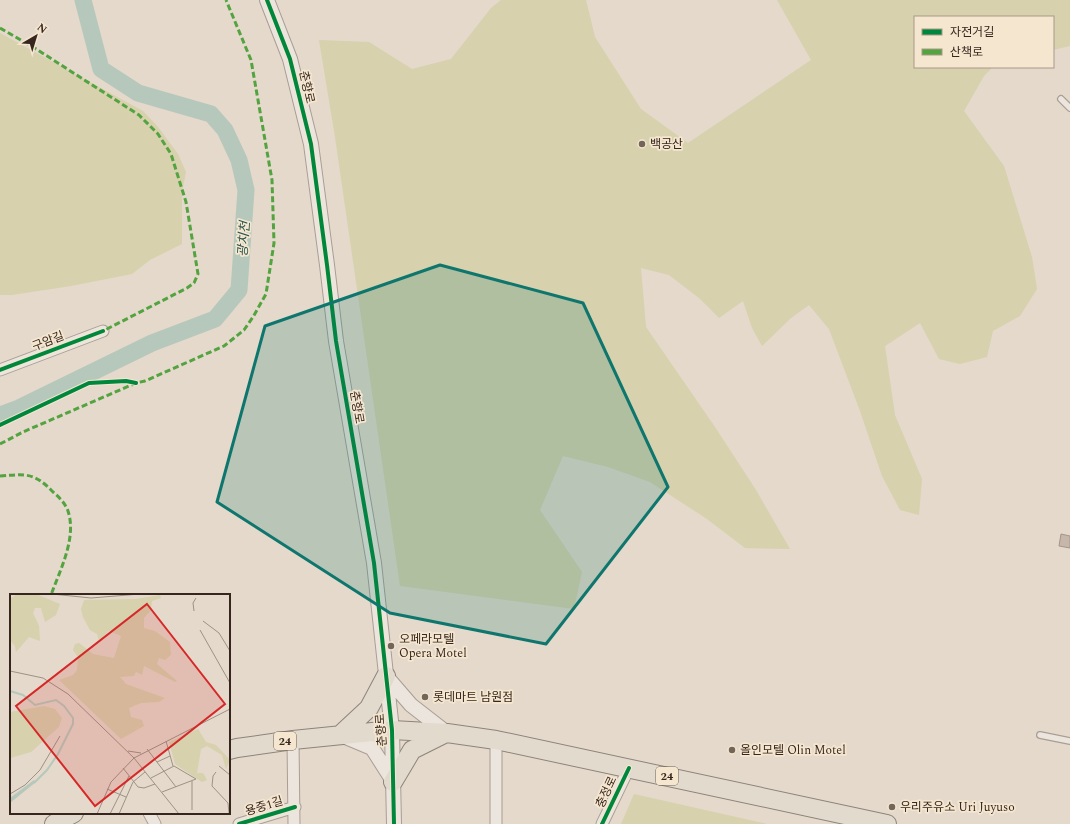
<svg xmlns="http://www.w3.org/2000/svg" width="1070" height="824" viewBox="0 0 1070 824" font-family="Spectral,'Noto Sans KR',serif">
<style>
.green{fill:#d7d1ad}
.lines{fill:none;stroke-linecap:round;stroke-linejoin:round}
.river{stroke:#b6c8bb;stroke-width:17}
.building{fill:#c7b7ab;stroke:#a4948a}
.service-casing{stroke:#a99e94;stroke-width:8}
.minor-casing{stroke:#a99e94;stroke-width:13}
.tertiary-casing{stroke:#a99e94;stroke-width:16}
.primary-casing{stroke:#8e847b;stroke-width:20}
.service{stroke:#ece5dd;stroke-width:5.5}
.minor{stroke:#ece5dd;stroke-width:11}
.tertiary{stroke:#ece5dd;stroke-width:14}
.primary{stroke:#e3dace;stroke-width:18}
.quiet{stroke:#53a341;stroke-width:3;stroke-dasharray:6 3;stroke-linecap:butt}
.cycleway-casing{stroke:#f5e6d0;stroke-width:6}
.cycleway{stroke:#00873e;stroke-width:4}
.marked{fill:#0f766e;fill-opacity:0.2;stroke:#0f766e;stroke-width:3;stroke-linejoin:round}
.poi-dot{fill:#73655a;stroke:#f5e6d0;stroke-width:1.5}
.labels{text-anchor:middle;stroke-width:3.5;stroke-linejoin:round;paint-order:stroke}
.shield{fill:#f5e6d0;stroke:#6f6053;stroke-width:1}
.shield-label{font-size:11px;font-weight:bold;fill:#36261d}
.street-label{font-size:12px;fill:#36261d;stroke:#f5e6d0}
.poi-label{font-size:12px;fill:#36261d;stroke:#f5e6d0;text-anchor:start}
.water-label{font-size:13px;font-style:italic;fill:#2c564e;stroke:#f5e6d0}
.inset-river{fill:none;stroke:#b6c8bb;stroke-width:2}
.inset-road{fill:none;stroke:#9e9185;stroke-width:1}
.view{fill:#d62828;fill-opacity:0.15;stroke:#d62828;stroke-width:2}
.inset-edge{fill:none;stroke:#36261d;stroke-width:2}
</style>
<rect width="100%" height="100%" fill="#e4d9ca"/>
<path class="green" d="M 501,0 L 586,0 L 595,37 L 641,109 L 688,143 L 811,60 L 777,0 L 1070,0 L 1070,46 L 1053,50 L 1053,17 L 915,17 L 915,67 L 993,67 L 984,76 L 964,111 L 1004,166 L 1032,257 L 1037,289 L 1020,316 L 993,331 L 987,357 L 960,364 L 939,359 L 920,323 L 885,346 L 895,415 L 922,479 L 919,515 L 900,510 L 882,476 L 860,411 L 829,329 L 809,305 L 791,318 L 762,346 L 752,328 L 743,301 L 719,318 L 699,298 L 669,275 L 641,268 L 646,327 L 715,427 L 756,490 L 790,549 L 745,548 L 707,519 L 650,482 L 608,467 L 563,456 L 540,510 L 582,572 L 574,609 L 400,586 L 335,137 L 319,40 L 369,42 L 412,69 L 451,59 L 491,8 Z
M 0,33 L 143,111 L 158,127 L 178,154 L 186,172 L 182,192 L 182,244 L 150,260 L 132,274 L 71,286 L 12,295 L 0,295 Z
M 634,794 L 767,824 L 621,824 Z"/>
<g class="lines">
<path class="river" d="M 0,415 L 19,408 L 152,343 L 215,319 L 239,290 L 246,190 L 239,160 L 225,130 L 211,114 L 138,93 L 101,69 L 83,0"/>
</g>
<path class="building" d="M 1061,534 L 1070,536 L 1070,548 L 1059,546 Z"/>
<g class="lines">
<defs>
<path id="service" d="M 1061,99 L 1070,108
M 1040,735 L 1070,741"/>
<path id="minor" d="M 0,370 L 103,331
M 293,740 L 294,824
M 496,740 L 496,824
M 149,813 L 155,824
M 239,824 L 295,807
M 602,824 L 629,768"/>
<path id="tertiary" d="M 267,0 L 290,59 L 311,144 L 327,265 L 336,341 L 374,563 L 392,730 L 394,824
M 386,676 L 411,705 L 447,733
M 341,735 L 372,748 L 393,781"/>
<path id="primary" d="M 340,735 L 369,708 L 386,676
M 229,750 L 237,748 L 293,740 L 392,730 L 447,733 L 496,740 L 887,824
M 393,782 L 412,750 L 446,733
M 54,824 L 74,813"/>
</defs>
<use href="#service" class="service-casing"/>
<use href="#minor" class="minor-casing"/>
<use href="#tertiary" class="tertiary-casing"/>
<use href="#primary" class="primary-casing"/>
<use href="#service" class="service"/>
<use href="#minor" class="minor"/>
<use href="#tertiary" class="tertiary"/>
<use href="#primary" class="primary"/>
<path class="quiet" d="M 0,28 L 33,47 L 139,115 L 158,134 L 171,154 L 186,202 L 198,274 L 194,283 L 187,288 L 103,331
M 0,444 L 23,432 L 136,383 L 145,381 L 224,346 L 244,330 L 253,317 L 266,294 L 274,243 L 272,180 L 251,60 L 226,0
M 0,476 C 25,474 34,472 53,492 C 59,497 65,503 68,511 C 77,538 60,570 51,595"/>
<defs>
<path id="cycleway" d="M 267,0 L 290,59 L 311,144 L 327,265 L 336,341 L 374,563 L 392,730 L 394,824
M 0,370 L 103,331
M 0,425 L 89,383 L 126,381 L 136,383
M 239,824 L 295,807
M 602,824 L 629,768"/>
</defs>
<use href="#cycleway" class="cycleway-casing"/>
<use href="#cycleway" class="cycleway"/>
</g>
<path class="marked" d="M 440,265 L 583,303 L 668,487 L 546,644 L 390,613 L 217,502 L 265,326 Z"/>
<g class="poi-dot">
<circle cx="642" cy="144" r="4"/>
<circle cx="391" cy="646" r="4"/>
<circle cx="425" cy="697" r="4"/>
<circle cx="732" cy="750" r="4"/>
<circle cx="892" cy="807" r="4"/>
</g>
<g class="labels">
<g class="shield">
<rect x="274" y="732" width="22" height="18" rx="3"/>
<rect x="656" y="767" width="22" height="18" rx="3"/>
</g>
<g class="shield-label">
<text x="285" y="745">24</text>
<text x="667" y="780">24</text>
</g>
<g class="street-label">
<text transform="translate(307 87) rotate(77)" y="4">춘향로</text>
<text transform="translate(48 341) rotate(-21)" y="4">구암길</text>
<text transform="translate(357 407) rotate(80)" y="4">춘향로</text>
<text transform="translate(381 730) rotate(-94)" y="4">춘향로</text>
<text transform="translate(606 792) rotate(-65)" y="4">충정로</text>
<text transform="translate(264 806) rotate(-17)" y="4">용중1길</text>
</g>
<g class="poi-label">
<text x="650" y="148">백공산</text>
<text x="399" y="643">오페라모텔<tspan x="399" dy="14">Opera Motel</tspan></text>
<text x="433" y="701">롯데마트 남원점</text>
<text x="740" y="754">올인모텔 Olin Motel</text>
<text x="900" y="811">우리주유소 Uri Juyuso</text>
</g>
<g class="water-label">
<text transform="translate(243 239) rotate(-86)" y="5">광치천</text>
</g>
</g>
<g transform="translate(10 594)">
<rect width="220" height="220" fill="#e4d9ca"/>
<path d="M 7,0 L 26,0 L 50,10 L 46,21 L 35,28 L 31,14 L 25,14 L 23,19 L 29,32 L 30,47 L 19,43 L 6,58 L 5,52 L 0,46 L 0,5 ZM 150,1 L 151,4 L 142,7 L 141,16 L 134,24 L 134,34 L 145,37 L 160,48 L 161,61 L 155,66 L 149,64 L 147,70 L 167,87 L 165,88 L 134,72 L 132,81 L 126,78 L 124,82 L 110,83 L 116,90 L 155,104 L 149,108 L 131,109 L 119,114 L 121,123 L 132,126 L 134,132 L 111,145 L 49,86 L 63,81 L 67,76 L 68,63 L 63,56 L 65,50 L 69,49 L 83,60 L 104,64 L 111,42 L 99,37 L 89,47 L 87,40 L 80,36 L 73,23 L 71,15 L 74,6 L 126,5 ZM 34,112 L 45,115 L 52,124 L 49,133 L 21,158 L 0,164 L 0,118 ZM 188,135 L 196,148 L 206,151 L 220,166 L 216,175 L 212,161 L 197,152 L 191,155 L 187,179 L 193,179 L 197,186 L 192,188 L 165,170 L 159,148 Z" fill="#d7d1ad"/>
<path d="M 24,186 L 26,188 L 0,209 L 0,204 Z" fill="#b6c8bb"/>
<path class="inset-river" d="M 0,97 L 13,101 L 25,111 L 46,106 L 54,112 L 63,124 L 63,130 L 48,160 L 37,176 L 24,189"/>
<path class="inset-road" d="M 42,0 L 81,4 L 130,0M 184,17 L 183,9 L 186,4M 193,27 L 209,39 L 220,57M 190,36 L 220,89M 0,77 L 33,84 L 58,100 L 124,164 L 169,220M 156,147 L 163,172M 137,155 L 166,193M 118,157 L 131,159M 147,168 L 160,162M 209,172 L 220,181M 113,174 L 128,193 L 134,194 L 145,190M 206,178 L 203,182 L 202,192 L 218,209 L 219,219M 141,184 L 164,172 L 186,185 L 152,198M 182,187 L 182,216M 97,195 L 116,203M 0,200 L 15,191 L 30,176 L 50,142M 87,220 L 101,188 L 124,164 L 220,115M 100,220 L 119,182M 109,220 L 123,188 L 135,178"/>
<path class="view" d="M 137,10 L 215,110 L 85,212 L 6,112 Z"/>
<rect width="220" height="220" class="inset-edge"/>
</g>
<rect x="914" y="16" width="140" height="52" fill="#f5e6d0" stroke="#a99988"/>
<rect x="922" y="29" width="20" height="6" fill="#00873e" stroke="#a99988"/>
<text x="950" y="36" font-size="12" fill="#36261d">자전거길</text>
<rect x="922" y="49" width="20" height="6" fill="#53a341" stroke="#a99988"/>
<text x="950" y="56" font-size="12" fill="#36261d">산책로</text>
<g transform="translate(36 36) rotate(38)" stroke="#f5e6d0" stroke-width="3" paint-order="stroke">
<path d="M0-3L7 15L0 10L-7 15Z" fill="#36261d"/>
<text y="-6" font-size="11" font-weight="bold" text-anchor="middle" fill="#36261d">N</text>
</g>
</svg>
